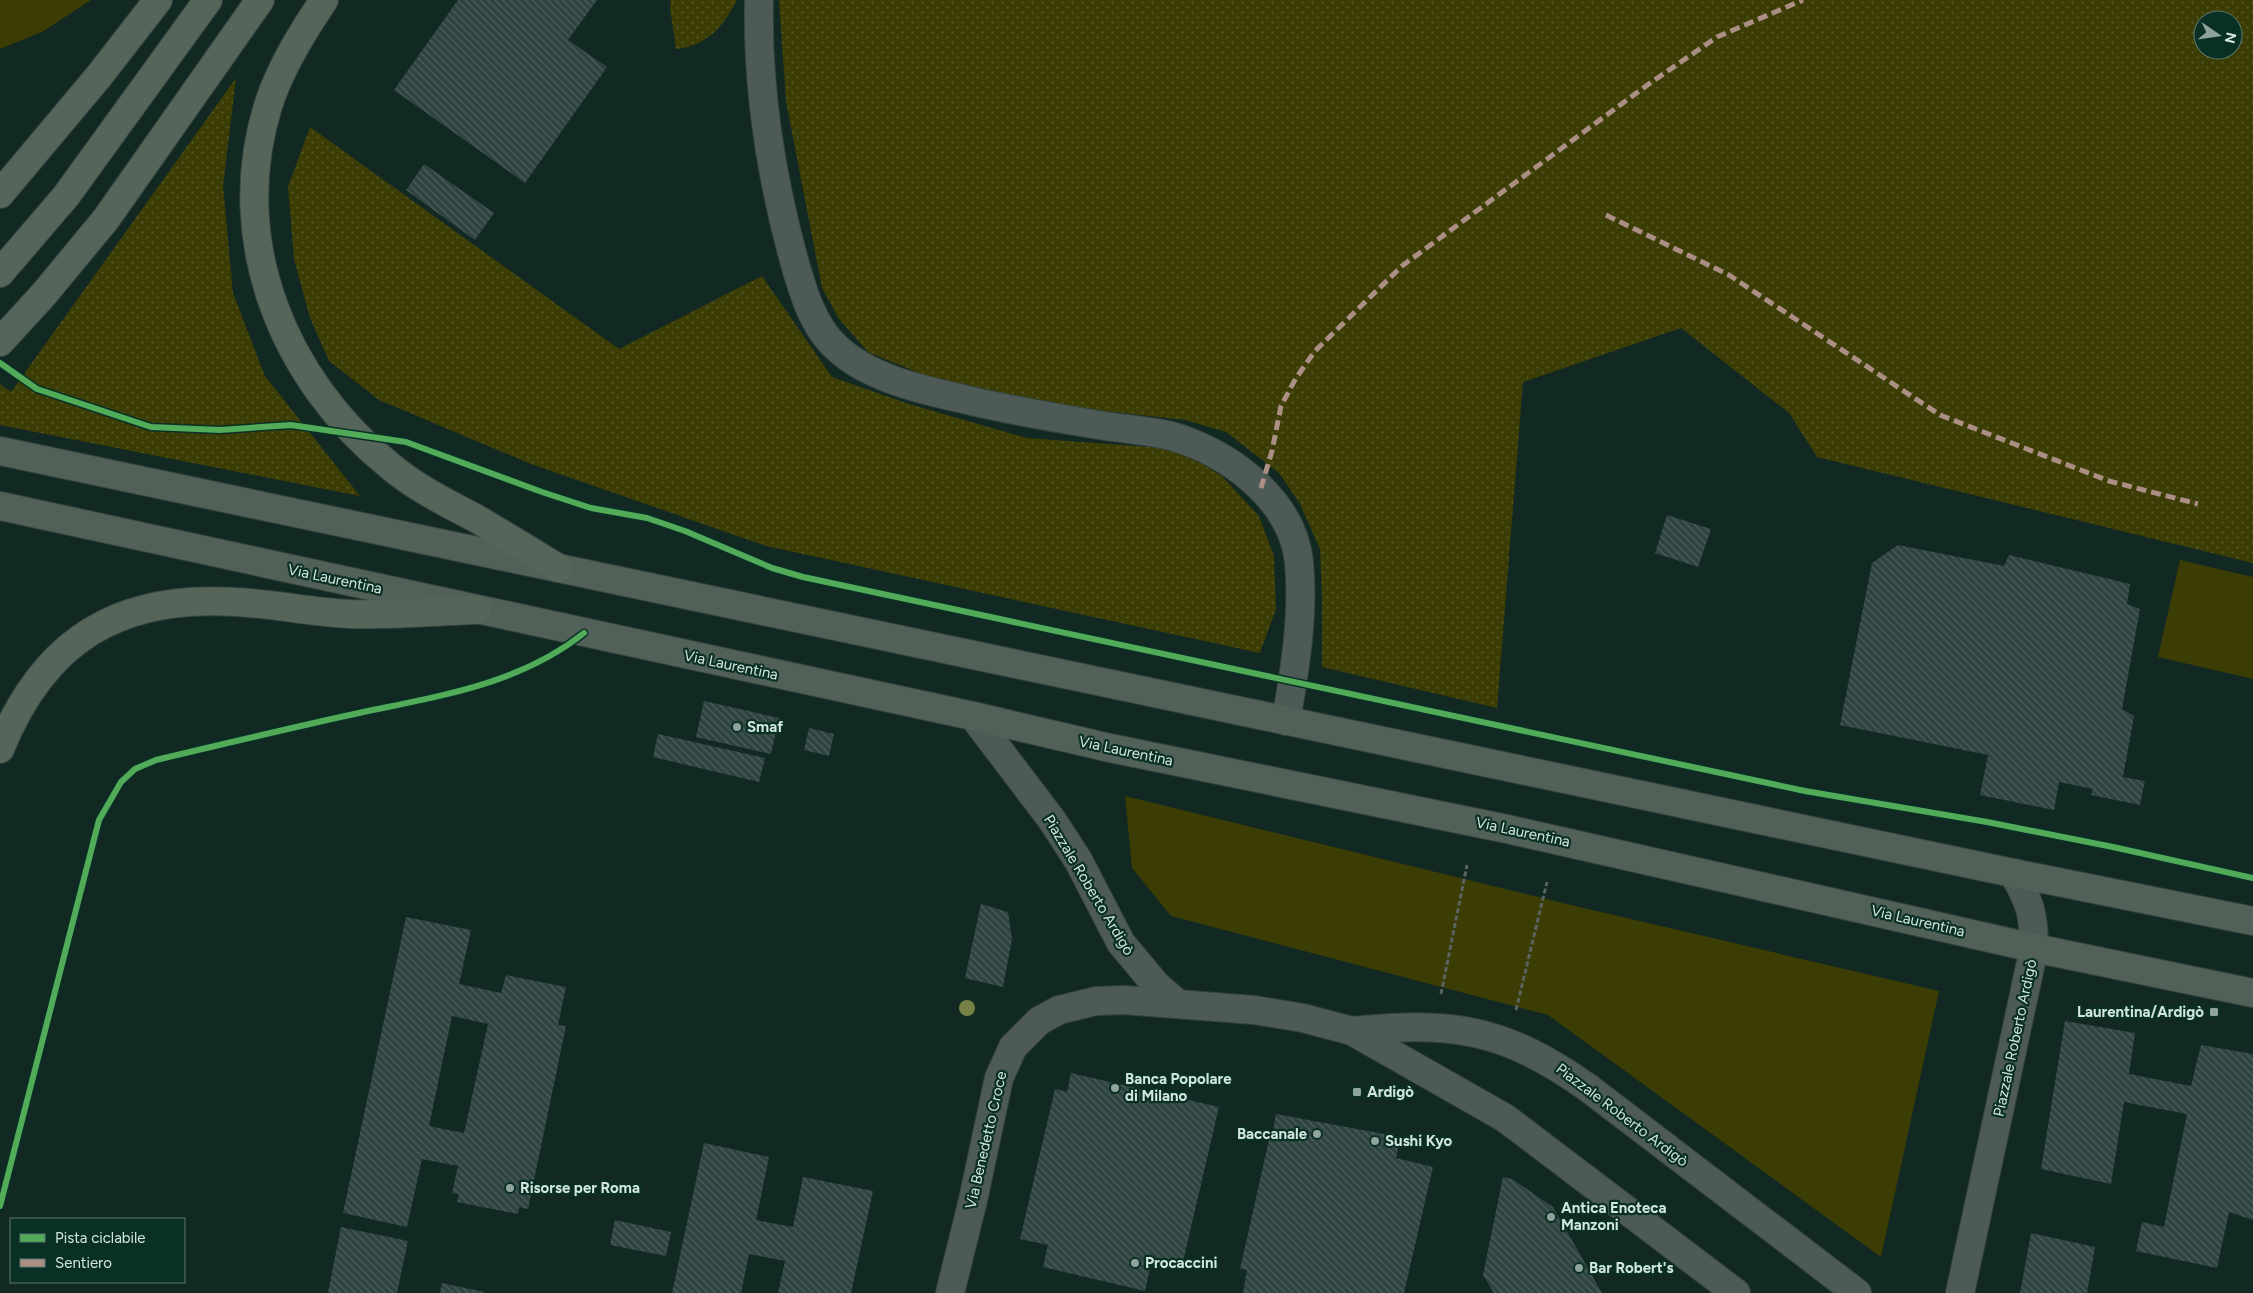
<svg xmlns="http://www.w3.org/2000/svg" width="2253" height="1293" viewBox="0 0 2253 1293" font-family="Figtree,sans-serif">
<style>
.grass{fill:url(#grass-dots);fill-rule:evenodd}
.park{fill:#3c3d05}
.building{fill:url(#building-back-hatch);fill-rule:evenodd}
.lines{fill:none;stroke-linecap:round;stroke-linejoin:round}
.minor-casing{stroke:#34433e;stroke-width:30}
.major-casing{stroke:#34433e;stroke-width:30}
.highway-casing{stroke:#34433e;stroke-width:30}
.path{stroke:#576460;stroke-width:3;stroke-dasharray:5 2.5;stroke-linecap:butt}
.minor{stroke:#4d5a56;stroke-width:28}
.major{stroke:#526158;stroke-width:28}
.highway{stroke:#55655a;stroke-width:28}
.quiet{stroke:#ac8f84;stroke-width:5;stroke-dasharray:10 5;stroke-linecap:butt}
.cycleway-casing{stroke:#0a3026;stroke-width:9}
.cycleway{stroke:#51ab58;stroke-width:6}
.tree{fill:#788145}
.poi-dot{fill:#8fa49d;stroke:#0a3026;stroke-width:2}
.labels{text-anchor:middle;stroke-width:4.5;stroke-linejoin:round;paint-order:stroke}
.street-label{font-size:15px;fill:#d2e6df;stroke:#0a3026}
.poi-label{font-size:15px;font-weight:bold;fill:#d2e6df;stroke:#0a3026;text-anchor:start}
</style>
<defs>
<pattern id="grass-dots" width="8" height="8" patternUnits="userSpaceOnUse" patternTransform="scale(1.25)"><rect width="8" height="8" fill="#3c3d05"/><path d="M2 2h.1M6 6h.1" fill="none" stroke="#575929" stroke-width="1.8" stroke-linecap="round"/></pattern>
<pattern id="building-back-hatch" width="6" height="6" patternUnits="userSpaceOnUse" patternTransform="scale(1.25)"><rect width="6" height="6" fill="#2f4441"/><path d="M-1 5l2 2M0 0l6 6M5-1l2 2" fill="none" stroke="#4c5f5c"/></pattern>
</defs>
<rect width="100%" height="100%" fill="#122822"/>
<path class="grass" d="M 671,0 L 737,0 C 723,27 707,46 676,49 L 670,8 Z
M 779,0 L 2253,0 L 2253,563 L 1817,457 L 1789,413 L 1681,328 L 1523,382 L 1497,708 L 1322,667 L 1322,596 L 1320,549 L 1300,504 L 1279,473 L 1226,432 L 1185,420 L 1015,401 L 941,382 L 868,352 L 839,319 L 822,288 L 786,101 ZM 2203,20 L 2233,20 L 2233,50 L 2203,50 Z
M 236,78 L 223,186 L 233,293 L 265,376 L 360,496 L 0,425 L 0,384 L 11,392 Z
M 310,127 L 619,349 L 762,276 L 832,377 L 909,404 L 1027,438 L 1178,449 L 1222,476 L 1259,516 L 1274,556 L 1276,609 L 1260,653 L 766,546 L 531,464 L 379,400 L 329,361 L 310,318 L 294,259 L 288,187 Z"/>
<path class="park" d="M 0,0 L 91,0 L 42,32 L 0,49 Z
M 2180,560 L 2253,577 L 2253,679 L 2158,657 Z
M 1125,796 L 1571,905 L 1939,991 L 1881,1257 L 1548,1015 L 1171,916 L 1132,868 Z"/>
<path class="building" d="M 458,0 L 597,0 L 568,40 L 607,67 L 525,183 L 394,90 Z
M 424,164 L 494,213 L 475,240 L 406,190 Z
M 1667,515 L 1711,529 L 1698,567 L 1655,553 Z
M 1898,545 L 2004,566 L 2009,555 L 2130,584 L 2127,604 L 2140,609 L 2122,709 L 2134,716 L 2123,777 L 2145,781 L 2140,805 L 2091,795 L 2093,789 L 2059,782 L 2054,810 L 1980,795 L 1988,755 L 1840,725 L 1872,563 Z
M 704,701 L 779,718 L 771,754 L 696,737 Z
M 809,728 L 834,734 L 829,756 L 804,750 Z
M 658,734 L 765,758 L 759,782 L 653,757 Z
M 981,904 L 1008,912 L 1012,939 L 1003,987 L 965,978 Z
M 406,917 L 471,930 L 459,984 L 501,993 L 506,975 L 566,987 L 558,1025 L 566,1026 L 528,1209 L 519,1207 L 518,1214 L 457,1202 L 459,1194 L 452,1193 L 458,1166 L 422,1159 L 407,1227 L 343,1213 ZM 452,1016 L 488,1024 L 464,1133 L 429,1126 Z
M 2065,1021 L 2135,1033 L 2129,1074 L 2191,1086 L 2201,1045 L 2253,1054 L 2253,1220 L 2229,1212 L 2217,1268 L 2136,1251 L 2142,1222 L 2164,1227 L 2187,1114 L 2124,1102 L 2111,1184 L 2041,1169 Z
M 1071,1073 L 1219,1107 L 1182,1266 L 1152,1259 L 1145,1291 L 1043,1267 L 1048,1245 L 1020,1239 L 1055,1089 L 1067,1092 Z
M 1276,1114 L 1400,1137 L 1396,1158 L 1433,1167 L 1404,1293 L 1243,1293 L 1247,1270 L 1240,1269 L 1271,1131 L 1273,1131 Z
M 704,1143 L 769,1157 L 756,1220 L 793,1227 L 803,1177 L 873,1191 L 851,1293 L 778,1293 L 785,1261 L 749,1254 L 741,1293 L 672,1293 Z
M 1503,1177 L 1512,1179 L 1553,1207 L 1602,1293 L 1494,1293 L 1483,1275 Z
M 615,1220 L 671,1232 L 666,1256 L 610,1245 Z
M 341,1227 L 408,1241 L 397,1293 L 328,1293 Z
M 2031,1233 L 2095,1247 L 2087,1293 L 2020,1293 Z
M 442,1283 L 484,1292 L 483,1293 L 440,1293 Z"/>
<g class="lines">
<defs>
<path id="minor" d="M 759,0 C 757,86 770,170 792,253 C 801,285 811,325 837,348 C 868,377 918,389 959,398 C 1007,410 1056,418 1105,426 C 1131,430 1159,431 1184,440 C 1236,459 1293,503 1299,562 C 1304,614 1295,669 1286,721
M 973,716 L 1052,820 L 1078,860 L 1121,943 L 1157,986 L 1177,1003
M 1352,1031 C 1452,1021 1503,1028 1587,1087 L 1857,1293
M 950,1293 L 973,1200 L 999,1078 L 1013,1047 L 1039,1021 L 1059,1010 L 1096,1001 L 1124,1000 L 1254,1010 L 1303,1018 L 1352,1031 L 1505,1118 L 1736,1293
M 1960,1293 L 2034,948 C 2034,914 2030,902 2013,873"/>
<path id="major" d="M 0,451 L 2013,873 L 2253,921
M 0,506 L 973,716 L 1110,748 L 1507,829 L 2034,948 L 2253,993"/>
<path id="highway" d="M 324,0 C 302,33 280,68 268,106 C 226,242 284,380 390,466 C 416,488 447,503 477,519 C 504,535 531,551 558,568
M 0,194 L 99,76 L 158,0
M 0,273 L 66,196 L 208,0
M 0,342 L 44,294 L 106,219 L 260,0
M 0,749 C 44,640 119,594 236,602 C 274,604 311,612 349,614 C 391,616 435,611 477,610"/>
</defs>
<use href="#minor" class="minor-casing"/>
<use href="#major" class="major-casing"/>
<use href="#highway" class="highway-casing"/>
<path class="path" d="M 1441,994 L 1467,865
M 1516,1010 L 1547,882"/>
<use href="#minor" class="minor"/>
<use href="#major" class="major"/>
<use href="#highway" class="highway"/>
<path class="quiet" d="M 1606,215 L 1729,275 L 1940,415 L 2109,481 L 2198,504
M 1261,488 L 1272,451 L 1281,406 L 1296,378 L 1315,351 L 1402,266 L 1646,86 L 1717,37 L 1803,0"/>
<defs>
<path id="cycleway" d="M 0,363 L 37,389 L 151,427 L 220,430 L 291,425 L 406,442 L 542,492 L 591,508 L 647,518 L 685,531 L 772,568 L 803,577 L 1805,791 L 1987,822 L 2113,847 L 2253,878
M 0,1206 L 99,820 L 121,782 L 135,769 L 156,760 C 219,745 282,730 345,716 C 429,697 515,688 584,633"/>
</defs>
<use href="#cycleway" class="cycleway-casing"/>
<use href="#cycleway" class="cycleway"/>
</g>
<circle class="tree" cx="967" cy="1008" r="8"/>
<g class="poi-dot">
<circle cx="737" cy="727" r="5"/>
<rect x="2209" y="1007" width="10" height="10" rx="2.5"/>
<circle cx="1115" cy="1088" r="5"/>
<rect x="1352" y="1087" width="10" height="10" rx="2.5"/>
<circle cx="1317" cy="1134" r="5"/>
<circle cx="1375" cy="1141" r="5"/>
<circle cx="510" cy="1188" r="5"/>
<circle cx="1551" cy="1217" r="5"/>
<circle cx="1135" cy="1263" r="5"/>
<circle cx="1579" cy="1268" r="5"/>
</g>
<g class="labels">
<g class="street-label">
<text transform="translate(335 579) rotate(12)" y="5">Via Laurentina</text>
<text transform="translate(731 665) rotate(12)" y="5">Via Laurentina</text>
<text transform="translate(1126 751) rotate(12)" y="5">Via Laurentina</text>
<text transform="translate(1523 832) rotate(12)" y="5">Via Laurentina</text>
<text transform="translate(1089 885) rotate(59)" y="5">Piazzale Roberto Ardigò</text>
<text transform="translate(1918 921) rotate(13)" y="5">Via Laurentina</text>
<text transform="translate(2015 1038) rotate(-78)" y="5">Piazzale Roberto Ardigò</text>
<text transform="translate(1622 1115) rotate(37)" y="5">Piazzale Roberto Ardigò</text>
<text transform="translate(986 1140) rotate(-77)" y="5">Via Benedetto Croce</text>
</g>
<g class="poi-label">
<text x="747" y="732">Smaf</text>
<text x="2204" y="1017" text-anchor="end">Laurentina/Ardigò</text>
<text x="1125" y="1084">Banca Popolare<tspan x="1125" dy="17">di Milano</tspan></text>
<text x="1367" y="1097">Ardigò</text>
<text x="1307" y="1139" text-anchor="end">Baccanale</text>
<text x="1385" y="1146">Sushi Kyo</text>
<text x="520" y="1193">Risorse per Roma</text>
<text x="1561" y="1213">Antica Enoteca<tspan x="1561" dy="17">Manzoni</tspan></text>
<text x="1145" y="1268">Procaccini</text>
<text x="1589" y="1273">Bar Robert's</text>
</g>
</g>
<rect x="10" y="1218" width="175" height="65" fill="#0a3026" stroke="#5a7970"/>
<rect x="20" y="1234" width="25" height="8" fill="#51ab58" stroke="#5a7970"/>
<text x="55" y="1243" font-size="15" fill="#d2e6df">Pista ciclabile</text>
<rect x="20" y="1259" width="25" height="8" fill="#ac8f84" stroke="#5a7970"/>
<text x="55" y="1268" font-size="15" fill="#d2e6df">Sentiero</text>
<g transform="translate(2218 35) rotate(103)"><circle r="24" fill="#0a3026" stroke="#5a7970"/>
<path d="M0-4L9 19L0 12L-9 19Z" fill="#8fa49d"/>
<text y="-8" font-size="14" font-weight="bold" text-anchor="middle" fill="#d2e6df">N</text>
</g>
</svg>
